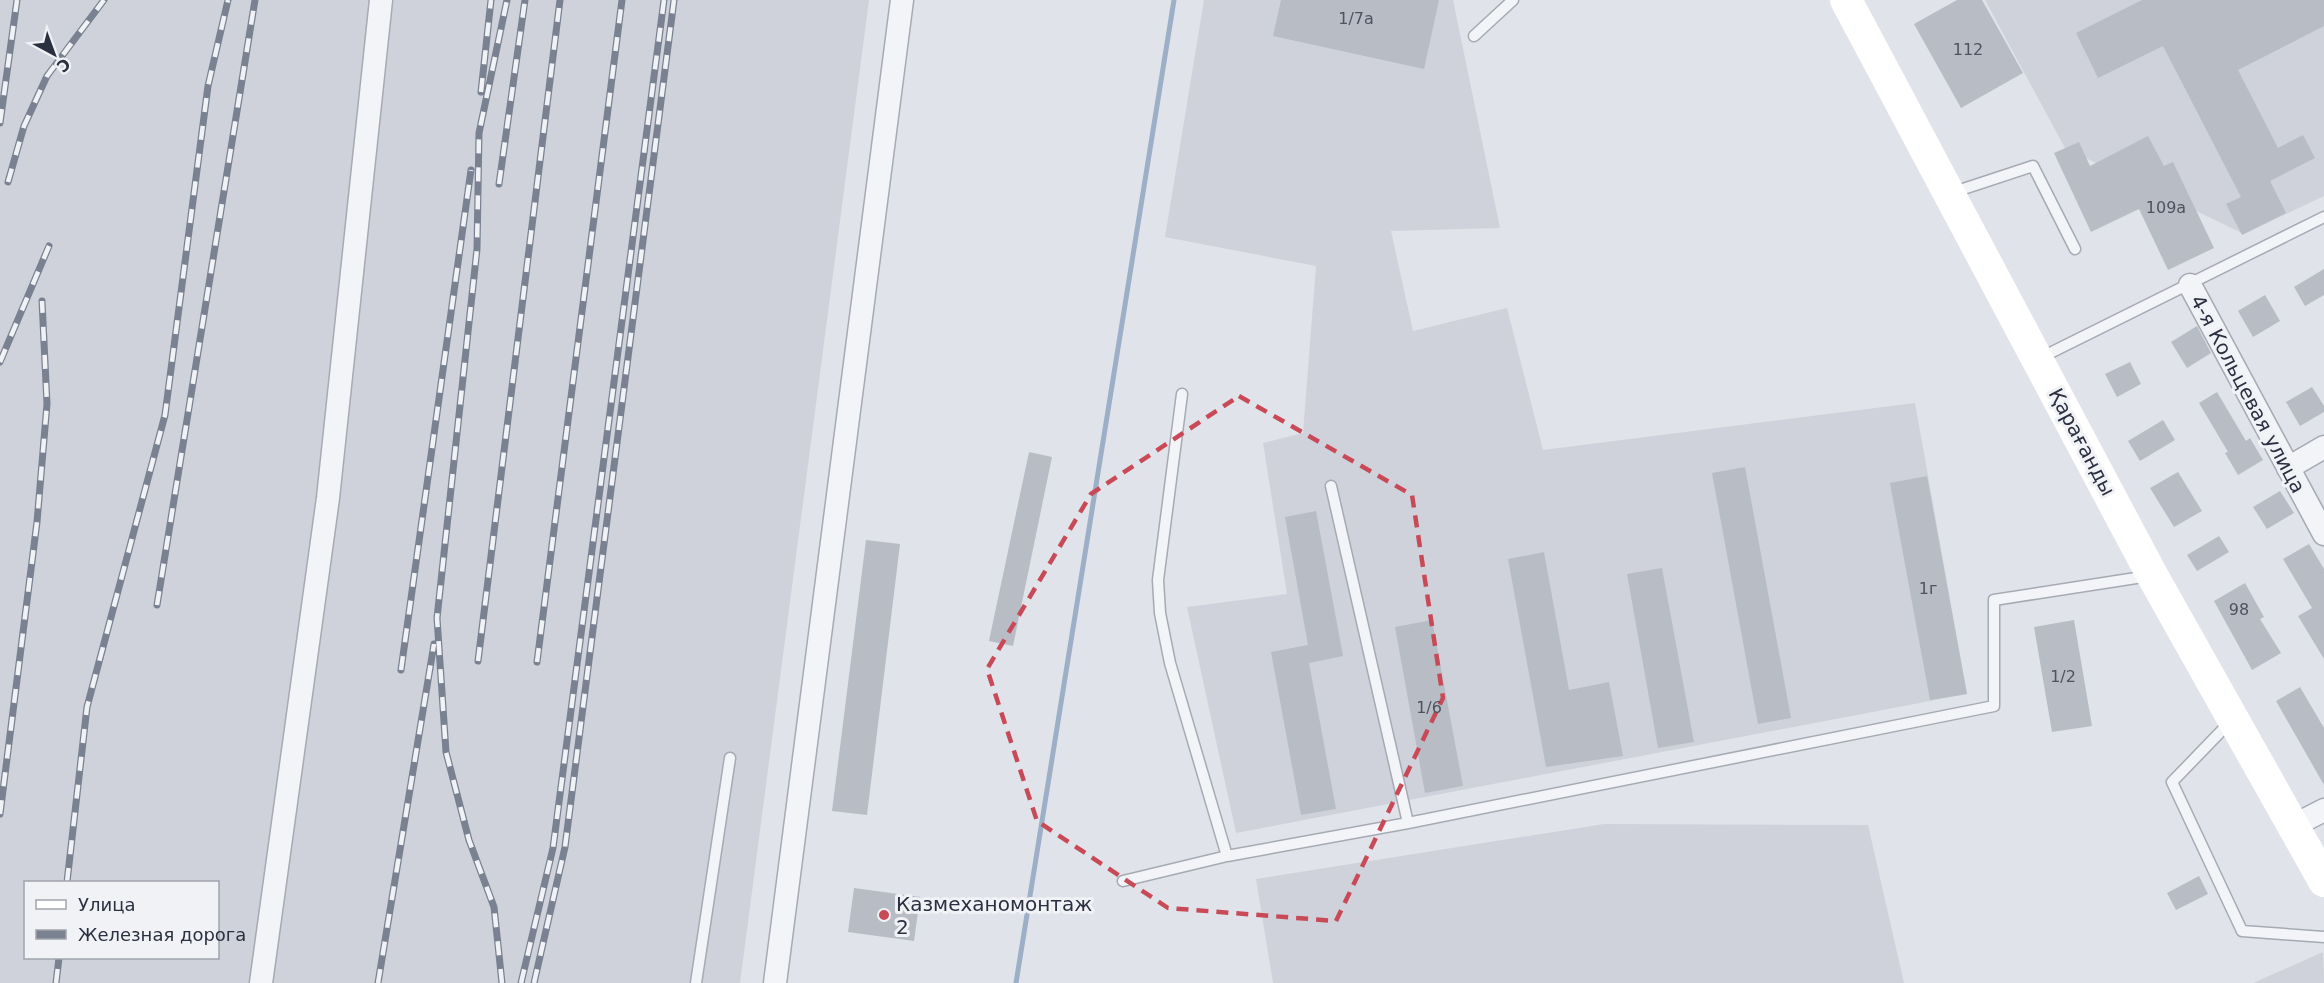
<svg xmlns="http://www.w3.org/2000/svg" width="2324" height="983" viewBox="0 0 2324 983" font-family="'DejaVu Sans',sans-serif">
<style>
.built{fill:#cfd2db;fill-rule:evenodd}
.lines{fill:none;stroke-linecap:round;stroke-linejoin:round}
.stream{stroke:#9dafc7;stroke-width:5}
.building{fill:#b8bcc5}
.service-casing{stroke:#a6aab3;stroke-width:13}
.minor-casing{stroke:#a6aab3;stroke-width:25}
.service{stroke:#f3f4f7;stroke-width:10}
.minor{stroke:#f3f4f7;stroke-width:22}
.secondary{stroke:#fff;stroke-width:32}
.rail-casing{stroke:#7a8292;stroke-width:7}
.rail{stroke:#f0f2f6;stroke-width:4.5;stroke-dasharray:14;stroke-linecap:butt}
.marked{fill:none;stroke:#c94a57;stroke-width:4.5;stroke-dasharray:12 8;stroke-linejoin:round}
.poi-dot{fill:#c94a57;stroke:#f0f2f6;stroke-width:2}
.labels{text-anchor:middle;stroke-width:6;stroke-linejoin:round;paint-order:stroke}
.number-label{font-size:16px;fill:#4e5361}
.street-label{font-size:20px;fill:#2a3040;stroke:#f0f2f6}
.poi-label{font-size:20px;fill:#2a3040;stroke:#f0f2f6;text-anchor:start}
</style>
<rect width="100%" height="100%" fill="#e0e3e9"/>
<path class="built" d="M 0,0 L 869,0 L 740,983 L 0,983 ZM 26,882 L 218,882 L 218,958 L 26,958 Z
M 1204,0 L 1453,0 L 1500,228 L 1391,231 L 1413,331 L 1507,308 L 1543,450 L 1915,403 L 1967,694 L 1236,833 L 1187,607 L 1287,594 L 1263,443 L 1303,433 L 1316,266 L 1165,237 Z
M 1985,0 L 2324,0 L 2324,196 L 2244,234 L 2065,148 Z
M 1604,824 L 1868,825 L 1904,983 L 1273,983 L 1256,879 Z
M 2323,952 L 2324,983 L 2253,983 Z"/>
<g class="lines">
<path class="stream" d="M 1016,983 L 1174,0"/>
</g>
<path class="building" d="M 1281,0 L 1439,0 L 1424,69 L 1273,36 Z
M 1957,0 L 1982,0 L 2023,73 L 1961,108 L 1914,24 Z
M 2142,0 L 2324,0 L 2324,26 L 2238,70 L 2278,148 L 2303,135 L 2315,158 L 2270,181 L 2286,213 L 2242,235 L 2226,204 L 2241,197 L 2163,46 L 2098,78 L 2076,33 Z
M 2148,136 L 2164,166 L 2173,162 L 2214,248 L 2168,270 L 2139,209 L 2091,232 L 2054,153 L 2079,142 L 2090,166 Z
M 2324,269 L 2324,295 L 2305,306 L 2294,287 Z
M 2265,295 L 2280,321 L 2253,337 L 2238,311 Z
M 2197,326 L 2211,353 L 2187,368 L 2171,342 Z
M 2130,362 L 2141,384 L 2117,397 L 2105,374 Z
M 2312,387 L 2324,406 L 2324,412 L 2300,426 L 2286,402 Z
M 2217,392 L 2246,441 L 2250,438 L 2263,460 L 2238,475 L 2225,453 L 2228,452 L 2199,403 Z
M 2163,420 L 2175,440 L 2140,461 L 2128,441 Z
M 1029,452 L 1052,457 L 1013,646 L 989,641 Z
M 1745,467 L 1791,718 L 1758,724 L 1712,473 Z
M 2178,472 L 2202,511 L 2174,527 L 2150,488 Z
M 1927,476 L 1967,694 L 1930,700 L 1890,483 Z
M 2280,491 L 2294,513 L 2267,529 L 2253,507 Z
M 1316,511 L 1343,656 L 1309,663 L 1336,809 L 1301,815 L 1271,652 L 1308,645 L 1285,517 Z
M 2219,536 L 2229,552 L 2197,571 L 2187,555 Z
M 866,540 L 900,544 L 867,815 L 832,811 Z
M 2309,544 L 2324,569 L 2324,659 L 2298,616 L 2312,608 L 2283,559 Z
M 1544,552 L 1569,690 L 1609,682 L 1623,756 L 1546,767 L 1508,559 Z
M 1662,568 L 1694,742 L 1658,748 L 1627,574 Z
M 2245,583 L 2264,617 L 2260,619 L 2281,653 L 2252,670 L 2214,601 Z
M 1432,620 L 1463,786 L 1425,793 L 1395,627 Z
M 2074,620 L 2092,726 L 2052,732 L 2034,627 Z
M 2300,687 L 2324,728 L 2324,785 L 2276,701 Z
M 2199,876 L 2208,894 L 2176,910 L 2167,893 Z
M 854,888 L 920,897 L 914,941 L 848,932 Z"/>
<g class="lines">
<defs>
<path id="service" d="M 1474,36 L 1513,0
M 1951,193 L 2033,166 L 2075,249
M 2040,358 L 2324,217
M 1182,394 L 1158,580 L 1160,613 L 1170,663 L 1227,856
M 1331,486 L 1408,823
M 2230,722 L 2172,782 L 2242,931 L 2324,937
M 1123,881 L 1227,856 L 1408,823 L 1994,706 L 1994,600 L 2149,576
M 696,983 L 730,758"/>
<path id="minor" d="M 2190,285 L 2324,534
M 2288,468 L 2324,447
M 2293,826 L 2324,810
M 261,983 L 328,498 L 381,0
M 775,983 L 902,0"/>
</defs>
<use href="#service" class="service-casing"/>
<use href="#minor" class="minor-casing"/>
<use href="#service" class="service"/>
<use href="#minor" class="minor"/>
<path class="secondary" d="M 1846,0 L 2152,575 L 2324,881"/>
<defs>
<path id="rail" d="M 481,92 L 491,0
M 0,123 L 17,0
M 8,182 L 24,126 L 47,76 L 104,0
M 499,184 L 525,0
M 0,362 L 49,246
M 157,605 L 255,0
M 478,661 L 560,0
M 537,662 L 622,0
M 401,670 L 471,170
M 0,814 L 37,522 L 47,404 L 42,301
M 67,882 L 87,707 L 165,415 L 208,86 L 228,0
M 56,983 L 59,958
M 378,983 L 434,644
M 502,983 L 494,907 L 469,840 L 446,752 L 437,618 L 477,249 L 479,133 L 507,0
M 521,983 L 553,848 L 664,0
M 534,983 L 565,847 L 674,0"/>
</defs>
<use href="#rail" class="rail-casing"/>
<use href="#rail" class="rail"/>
</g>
<path class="marked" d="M 1239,396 L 1412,495 L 1443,698 L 1336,921 L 1168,908 L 1037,821 L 987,669 L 1091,494 Z"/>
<circle class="poi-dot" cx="884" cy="915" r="6"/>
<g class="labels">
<g class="number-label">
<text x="1356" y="24">1/7а</text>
<text x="1968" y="55">112</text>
<text x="2166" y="213">109а</text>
<text x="1928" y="594">1г</text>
<text x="2239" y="615">98</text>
<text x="2063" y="682">1/2</text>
<text x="1429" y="713">1/6</text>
</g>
<g class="street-label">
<text transform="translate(2248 394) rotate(62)" y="7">4-я Кольцевая улица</text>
<text transform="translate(2082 442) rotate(62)" y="7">Қарағанды</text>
</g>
<g class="poi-label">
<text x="896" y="911">Казмеханомонтаж<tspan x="896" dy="23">2</tspan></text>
</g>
</g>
<rect x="24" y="881" width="195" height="78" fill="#f0f2f6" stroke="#a1a4ad" stroke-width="1.5"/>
<rect x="36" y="900" width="30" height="9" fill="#ffffff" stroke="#a1a4ad" stroke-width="1.5"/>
<text x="78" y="911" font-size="18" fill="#2a3040">Улица</text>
<rect x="36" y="930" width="30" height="9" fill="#7a8292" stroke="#a1a4ad" stroke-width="1.5"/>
<text x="78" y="941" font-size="18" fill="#2a3040">Железная дорога</text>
<g transform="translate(54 54) rotate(139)" stroke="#f0f2f6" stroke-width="4.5" paint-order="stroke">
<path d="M0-4.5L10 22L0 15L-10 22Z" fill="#2a3040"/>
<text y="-9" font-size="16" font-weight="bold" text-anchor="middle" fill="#2a3040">С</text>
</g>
</svg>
